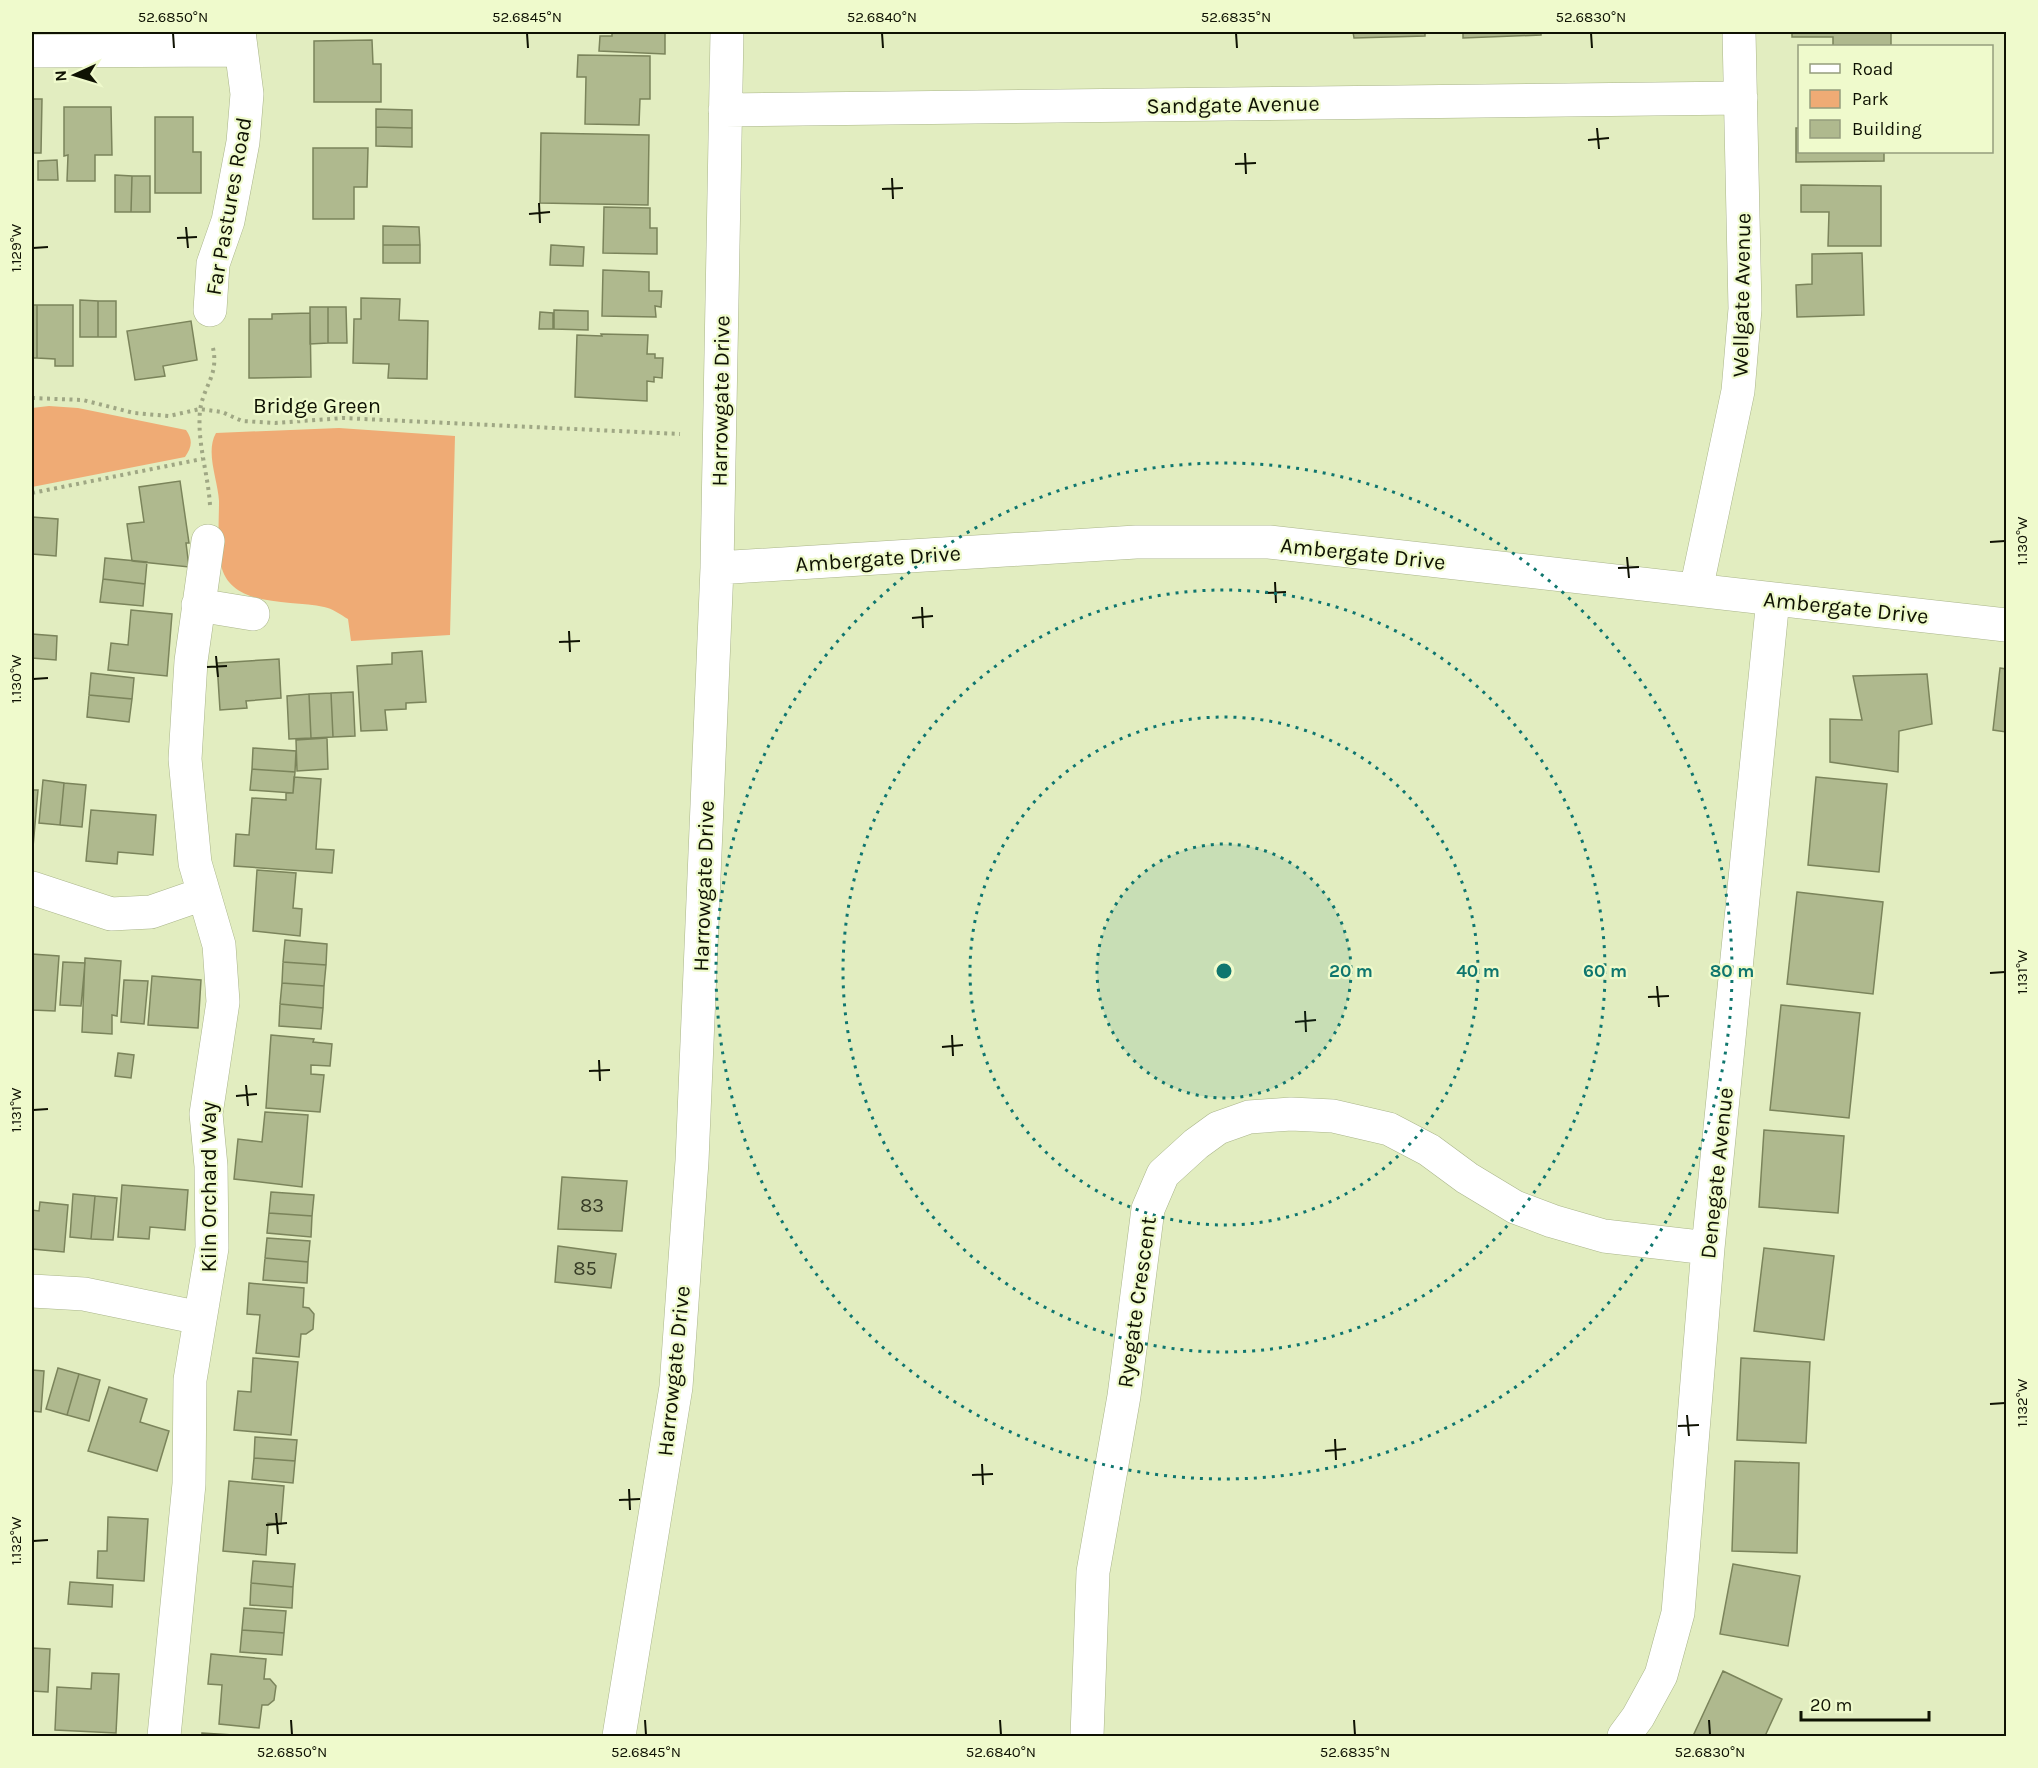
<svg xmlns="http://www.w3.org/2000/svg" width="2038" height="1768" viewBox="0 0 2038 1768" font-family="Karla,sans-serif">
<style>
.green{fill:#efab75}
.building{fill:#afb98e;stroke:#7b845b;stroke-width:1.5}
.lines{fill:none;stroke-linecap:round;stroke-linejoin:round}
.minor-casing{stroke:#aab58a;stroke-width:34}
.path{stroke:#9fa784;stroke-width:4;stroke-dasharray:3 4.5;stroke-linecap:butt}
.minor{stroke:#fff;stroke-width:33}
.ticks{fill:none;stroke:#0f1203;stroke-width:2}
.ring{fill:none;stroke:#0f766e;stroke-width:3;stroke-dasharray:3 6}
.labels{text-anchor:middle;stroke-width:4.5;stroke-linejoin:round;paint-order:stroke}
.number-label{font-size:20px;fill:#373c26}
.street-label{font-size:22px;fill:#0f1203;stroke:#effacc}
.centre{fill:#0f766e;stroke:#effacc;stroke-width:3}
.ring-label{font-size:18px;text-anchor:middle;font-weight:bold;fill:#0f766e;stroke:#effacc;stroke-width:4.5;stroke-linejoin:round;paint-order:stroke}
.neatline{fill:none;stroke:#0f1203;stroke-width:2}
.ticks-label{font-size:15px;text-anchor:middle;fill:#0f1203}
</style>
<rect width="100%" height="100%" fill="#e2edc0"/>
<path class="green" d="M 49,406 L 78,408 L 186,430 C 193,440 192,447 185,457 L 32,487 L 32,408 Z
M 339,428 L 455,436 L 450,635 L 351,641 L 348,619 C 341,615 332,608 324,607 C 291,600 230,608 221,565 C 217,545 219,521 219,501 C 218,480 205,452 216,433 Z"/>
<path class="building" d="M 612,32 L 665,32 L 665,54 L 599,51 L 600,36 L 612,36 Z
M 1353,32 L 1425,32 L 1425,36 L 1354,38 Z
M 1463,32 L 1541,32 L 1541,35 L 1463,38 Z
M 1792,32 L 1891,32 L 1891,46 L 1833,46 L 1833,37 L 1792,37 Z
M 372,40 L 373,64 L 381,64 L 381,102 L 314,102 L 314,41 Z
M 578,55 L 650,56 L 650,99 L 640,99 L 639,125 L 585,124 L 586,77 L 577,77 Z
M 32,99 L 42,99 L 41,153 L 32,153 Z
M 64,107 L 111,107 L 112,155 L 95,155 L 95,181 L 67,181 L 68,155 L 64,156 Z
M 376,109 L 412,110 L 412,128 L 376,127 Z
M 155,117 L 193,117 L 193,152 L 201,152 L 201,193 L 155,193 Z
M 376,127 L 412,128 L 412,147 L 376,146 Z
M 1796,128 L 1800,128 L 1800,152 L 1884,152 L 1884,161 L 1796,162 Z
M 541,133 L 649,135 L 648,205 L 540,203 Z
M 313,148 L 368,148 L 367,187 L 354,187 L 354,219 L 313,219 Z
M 57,160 L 58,180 L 38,180 L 38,161 Z
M 115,175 L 132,176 L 131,212 L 115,212 Z
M 132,176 L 150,176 L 150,212 L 131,212 Z
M 1801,185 L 1881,186 L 1881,246 L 1828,246 L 1829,212 L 1801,212 Z
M 604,207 L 650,208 L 650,228 L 657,228 L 657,254 L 603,253 Z
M 383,226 L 419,227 L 420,245 L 383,245 Z
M 383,245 L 420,245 L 420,263 L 383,263 Z
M 551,245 L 584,247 L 583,266 L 550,265 Z
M 1862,253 L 1864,315 L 1797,317 L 1796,285 L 1812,284 L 1812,254 Z
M 603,270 L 649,272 L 649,291 L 662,291 L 661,307 L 655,306 L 656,317 L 602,316 Z
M 361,298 L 400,299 L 399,320 L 428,321 L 427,379 L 388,378 L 389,364 L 353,363 L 354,319 L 361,319 Z
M 80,300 L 98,301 L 98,337 L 80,337 Z
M 98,301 L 116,301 L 116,337 L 98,337 Z
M 32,305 L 37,305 L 37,358 L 32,358 Z
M 37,305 L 73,305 L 73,366 L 55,366 L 55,359 L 37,358 Z
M 310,307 L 328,307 L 328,343 L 310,344 Z
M 328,307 L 346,307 L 347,343 L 328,343 Z
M 554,310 L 588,311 L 588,330 L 554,329 Z
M 540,312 L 553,313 L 553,329 L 539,329 Z
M 310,313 L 311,377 L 249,378 L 249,319 L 272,319 L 272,314 Z
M 191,321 L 197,360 L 163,366 L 165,376 L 135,380 L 127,331 Z
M 601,334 L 648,335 L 647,354 L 655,354 L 655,358 L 663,358 L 662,378 L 654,377 L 654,382 L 647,381 L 647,401 L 575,397 L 577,335 L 602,336 Z
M 180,481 L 189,543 L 186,543 L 189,567 L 132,561 L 127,524 L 144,522 L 139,487 Z
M 32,517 L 58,519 L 56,556 L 32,554 Z
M 105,558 L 147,562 L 145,584 L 103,579 Z
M 103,579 L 145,584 L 143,606 L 100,602 Z
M 131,610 L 172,614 L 167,676 L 108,670 L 111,643 L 128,645 Z
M 32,634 L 57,636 L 56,660 L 32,658 Z
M 422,651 L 426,702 L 406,703 L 406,709 L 385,710 L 387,730 L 361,731 L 357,666 L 392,664 L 392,653 Z
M 279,659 L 281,698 L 246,701 L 247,708 L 220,710 L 217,663 Z
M 2000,668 L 2006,669 L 2006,732 L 1993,730 Z
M 91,673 L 134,678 L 132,699 L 89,695 Z
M 1927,674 L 1932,724 L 1899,731 L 1898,772 L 1830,762 L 1830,719 L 1862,720 L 1853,676 Z
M 353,692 L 355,736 L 333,737 L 331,693 Z
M 331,693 L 333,737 L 311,738 L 309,694 Z
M 309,694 L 311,738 L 289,739 L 287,696 Z
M 89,695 L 132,699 L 129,722 L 87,717 Z
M 327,738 L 328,769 L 297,771 L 296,740 Z
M 253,748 L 296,751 L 295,772 L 252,769 Z
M 252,769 L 295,772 L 293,793 L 250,790 Z
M 294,777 L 321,779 L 316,849 L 334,850 L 332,873 L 234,866 L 236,834 L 249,835 L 252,798 L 286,800 L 286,793 L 293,793 Z
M 1816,777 L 1887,784 L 1879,872 L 1808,865 Z
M 43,780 L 64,783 L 60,825 L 39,823 Z
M 64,783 L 86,785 L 82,827 L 60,825 Z
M 32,790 L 38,790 L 33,847 L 32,847 Z
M 91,810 L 156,815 L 153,855 L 118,852 L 117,864 L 86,861 Z
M 257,870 L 296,873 L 293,908 L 302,909 L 300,936 L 253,931 Z
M 1797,892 L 1883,902 L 1873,994 L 1787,984 Z
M 285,940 L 327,944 L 326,965 L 283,962 Z
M 32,954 L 59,956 L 55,1011 L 32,1010 Z
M 85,958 L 121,961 L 117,1016 L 112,1015 L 112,1034 L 82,1032 Z
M 63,962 L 85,963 L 81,1006 L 60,1005 Z
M 283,962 L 326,965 L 324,986 L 282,983 Z
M 152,976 L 201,980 L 198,1028 L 148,1025 Z
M 124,980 L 148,981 L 144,1024 L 121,1022 Z
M 282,983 L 324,986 L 323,1008 L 280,1004 Z
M 280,1004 L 323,1008 L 321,1029 L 279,1026 Z
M 1781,1005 L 1860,1013 L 1849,1118 L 1770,1110 Z
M 271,1035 L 314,1039 L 313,1042 L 332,1044 L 330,1066 L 311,1065 L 311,1074 L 324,1075 L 320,1112 L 266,1108 Z
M 118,1053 L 134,1055 L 131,1078 L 115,1076 Z
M 265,1112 L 308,1115 L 302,1187 L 234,1179 L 238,1139 L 262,1142 Z
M 1764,1130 L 1844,1136 L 1838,1213 L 1759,1207 Z
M 562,1177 L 627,1181 L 622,1231 L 558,1229 Z
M 122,1185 L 188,1190 L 185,1230 L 150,1227 L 149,1239 L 118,1237 Z
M 271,1192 L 314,1195 L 312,1216 L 269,1213 Z
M 73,1194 L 95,1196 L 91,1239 L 70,1237 Z
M 95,1196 L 117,1198 L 113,1240 L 91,1239 Z
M 40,1202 L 68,1205 L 64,1252 L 32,1249 L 32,1210 L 39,1211 Z
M 269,1213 L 312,1216 L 311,1237 L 267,1233 Z
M 267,1238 L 310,1241 L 308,1262 L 265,1258 Z
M 558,1246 L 616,1254 L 611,1288 L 555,1282 Z
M 1764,1248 L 1834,1256 L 1824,1340 L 1754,1331 Z
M 265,1258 L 308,1262 L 307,1283 L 263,1280 Z
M 249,1283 L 304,1288 L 303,1307 L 309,1308 L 314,1314 L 313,1329 L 306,1334 L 301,1334 L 299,1357 L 256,1353 L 260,1315 L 247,1314 Z
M 253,1358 L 298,1362 L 291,1435 L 234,1430 L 238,1391 L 251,1392 Z
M 1741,1358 L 1810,1362 L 1806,1443 L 1737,1440 Z
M 58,1368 L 79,1374 L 67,1415 L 46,1409 Z
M 32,1370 L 44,1371 L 41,1412 L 32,1411 Z
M 79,1374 L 100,1380 L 89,1421 L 67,1415 Z
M 109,1387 L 147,1399 L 140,1422 L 169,1431 L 157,1471 L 88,1451 Z
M 255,1437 L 297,1440 L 295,1461 L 254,1458 Z
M 254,1458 L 295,1461 L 293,1483 L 252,1479 Z
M 1735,1461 L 1799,1463 L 1797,1553 L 1732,1551 Z
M 229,1481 L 284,1486 L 281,1524 L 268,1523 L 266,1555 L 223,1551 Z
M 108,1517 L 148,1519 L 144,1581 L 97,1578 L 98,1551 L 107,1551 Z
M 253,1561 L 295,1564 L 293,1587 L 251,1583 Z
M 1733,1564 L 1800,1576 L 1788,1646 L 1720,1634 Z
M 70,1582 L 113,1585 L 112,1607 L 68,1604 Z
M 251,1583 L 293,1587 L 292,1608 L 250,1605 Z
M 244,1608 L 286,1611 L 284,1633 L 242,1630 Z
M 242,1630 L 284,1633 L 282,1655 L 240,1652 Z
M 32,1648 L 50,1649 L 48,1692 L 32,1691 Z
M 211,1654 L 266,1659 L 264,1679 L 270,1679 L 276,1686 L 274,1700 L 268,1705 L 262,1705 L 259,1728 L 219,1724 L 222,1685 L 208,1684 Z
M 1723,1671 L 1782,1699 L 1765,1736 L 1693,1736 Z
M 92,1673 L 119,1674 L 116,1733 L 55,1730 L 57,1687 L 91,1689 Z
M 202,1733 L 249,1736 L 202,1736 Z"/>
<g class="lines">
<defs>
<path id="minor" d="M 32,51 L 240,50
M 725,110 L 1741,98
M 210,310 L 213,264 L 228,221 L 243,142 L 247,94 L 239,32
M 717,568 L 1136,542 L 1269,542 L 2006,625
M 1696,590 L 1738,391 L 1745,309 L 1739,32
M 198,605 L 253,614
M 32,888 L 111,914 L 151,912 L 203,894
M 32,1291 L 84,1294 L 200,1318
M 164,1736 L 189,1484 L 190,1380 L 212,1248 L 211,1166 L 206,1114 L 223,1002 L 219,945 L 195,863 L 185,759 L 191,661 L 208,541
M 619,1736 L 676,1387 L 692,1161 L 717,568 L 727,32
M 1087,1736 L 1093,1572 L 1124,1396 L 1148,1209 L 1163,1174 L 1196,1144 L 1218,1128 L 1249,1117 L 1291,1114 L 1333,1116 L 1389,1129 L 1429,1150 L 1467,1178 L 1515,1207 L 1552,1221 L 1604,1236 L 1708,1248
M 1624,1736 L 1638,1717 L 1661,1675 L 1678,1613 L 1708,1248 L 1773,599"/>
</defs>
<use href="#minor" class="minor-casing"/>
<path class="path" d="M 32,398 L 83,400 L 134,413 L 169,416 L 200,409 L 222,412 L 242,421 L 275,423 L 343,418 L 680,434
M 32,493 L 202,459
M 210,505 C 208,473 197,443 200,411 C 203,386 219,376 213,348"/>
<use href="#minor" class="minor"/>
</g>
<path class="ticks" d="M 173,33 L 174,48M 527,33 L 528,48M 882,33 L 883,48M 1236,33 L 1237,48M 1591,33 L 1592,48M 1597,128 L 1599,149M 1588,140 L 1609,138M 1245,153 L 1246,174M 1235,164 L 1256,163M 892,178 L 893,199M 882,189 L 903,188M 539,203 L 540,223M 529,214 L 550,212M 186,227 L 188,248M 177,238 L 197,237M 33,248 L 48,247M 1990,542 L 2005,541M 1627,557 L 1629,578M 1618,568 L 1639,567M 1275,582 L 1276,603M 1265,593 L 1286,592M 922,607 L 923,628M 912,618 L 933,616M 569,631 L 570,652M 559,642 L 580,641M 216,656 L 218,677M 207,667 L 227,666M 33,679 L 48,678M 1990,973 L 2005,972M 1657,986 L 1659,1007M 1648,997 L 1669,996M 1305,1011 L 1306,1032M 1295,1022 L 1316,1020M 952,1035 L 953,1056M 942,1047 L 963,1045M 599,1060 L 600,1081M 589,1071 L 610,1070M 246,1085 L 248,1106M 236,1096 L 257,1094M 33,1110 L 48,1109M 1990,1404 L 2005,1403M 1687,1415 L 1689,1436M 1678,1426 L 1699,1425M 1335,1439 L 1336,1460M 1325,1451 L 1346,1449M 982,1464 L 983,1485M 972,1475 L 993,1474M 629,1489 L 630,1510M 619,1500 L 640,1499M 276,1513 L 278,1534M 266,1525 L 287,1523M 33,1541 L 48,1540M 291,1720 L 292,1735M 645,1720 L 646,1735M 1000,1720 L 1001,1735M 1354,1720 L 1355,1735M 1709,1720 L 1710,1735"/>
<circle cx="1224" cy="971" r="127" fill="#0f766e" fill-opacity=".12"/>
<g class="ring">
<circle cx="1224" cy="971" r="127"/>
<circle cx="1224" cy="971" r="254"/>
<circle cx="1224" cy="971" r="381"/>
<circle cx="1224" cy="971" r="508"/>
</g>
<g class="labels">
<g class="number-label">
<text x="592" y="1212">83</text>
<text x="585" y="1275">85</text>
</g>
<g class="street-label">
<text transform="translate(1233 104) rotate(-1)" y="8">Sandgate Avenue</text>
<text transform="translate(228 206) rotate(-80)" y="8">Far Pastures Road</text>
<text transform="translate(1741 295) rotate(-89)" y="8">Wellgate Avenue</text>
<text transform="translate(720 401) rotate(-89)" y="8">Harrowgate Drive</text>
<text x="317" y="413">Bridge Green</text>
<text transform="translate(1363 553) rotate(6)" y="8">Ambergate Drive</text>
<text transform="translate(878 558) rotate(-4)" y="8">Ambergate Drive</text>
<text transform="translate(1846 607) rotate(6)" y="8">Ambergate Drive</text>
<text transform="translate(703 886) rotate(-88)" y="8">Harrowgate Drive</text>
<text transform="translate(1716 1173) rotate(-84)" y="8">Denegate Avenue</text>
<text transform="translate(208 1187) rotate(-90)" y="8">Kiln Orchard Way</text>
<text transform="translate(1136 1302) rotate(-82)" y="8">Ryegate Crescent</text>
<text transform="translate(673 1371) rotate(-84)" y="8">Harrowgate Drive</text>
</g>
</g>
<circle cx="1224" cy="971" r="9" class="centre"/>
<g class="ring-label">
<text x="1351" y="977">20 m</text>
<text x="1478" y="977">40 m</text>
<text x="1605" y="977">60 m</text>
<text x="1732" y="977">80 m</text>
</g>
<rect width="2038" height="1768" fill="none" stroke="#effacc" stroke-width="66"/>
<rect x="1798" y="45" width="195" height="108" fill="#effacc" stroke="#959d7c" stroke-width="1.5"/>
<rect x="1810" y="64" width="30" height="9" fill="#ffffff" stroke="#959d7c" stroke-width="1.5"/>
<text x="1852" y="75" font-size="18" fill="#0f1203">Road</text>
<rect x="1810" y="90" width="30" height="18" fill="#efab75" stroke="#959d7c" stroke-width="1.5"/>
<text x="1852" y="105" font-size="18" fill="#0f1203">Park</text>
<rect x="1810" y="120" width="30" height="18" fill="#afb98e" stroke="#959d7c" stroke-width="1.5"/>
<text x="1852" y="135" font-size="18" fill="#0f1203">Building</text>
<g transform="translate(75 75) rotate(266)" stroke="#effacc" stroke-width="4.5" paint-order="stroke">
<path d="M0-4.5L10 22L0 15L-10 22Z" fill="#0f1203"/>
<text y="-9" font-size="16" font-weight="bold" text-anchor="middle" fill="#0f1203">N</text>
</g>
<path d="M1801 1711v9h128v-9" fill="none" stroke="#0f1203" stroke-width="3"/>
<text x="1810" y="1711" font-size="18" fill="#0f1203" stroke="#effacc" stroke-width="4.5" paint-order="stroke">20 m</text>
<rect x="33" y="33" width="1972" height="1702" class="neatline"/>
<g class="ticks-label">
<text x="173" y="22">52.6850°N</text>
<text x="527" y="22">52.6845°N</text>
<text x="882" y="22">52.6840°N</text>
<text x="1236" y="22">52.6835°N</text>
<text x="1591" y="22">52.6830°N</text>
<text transform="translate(16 248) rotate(-90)" y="5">1.129°W</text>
<text transform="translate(2022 541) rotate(-90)" y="5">1.130°W</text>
<text transform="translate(16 679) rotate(-90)" y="5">1.130°W</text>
<text transform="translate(2022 972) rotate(-90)" y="5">1.131°W</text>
<text transform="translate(16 1110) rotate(-90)" y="5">1.131°W</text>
<text transform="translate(2022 1403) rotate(-90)" y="5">1.132°W</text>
<text transform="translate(16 1541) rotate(-90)" y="5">1.132°W</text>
<text x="292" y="1757">52.6850°N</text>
<text x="646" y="1757">52.6845°N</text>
<text x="1001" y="1757">52.6840°N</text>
<text x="1355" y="1757">52.6835°N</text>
<text x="1710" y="1757">52.6830°N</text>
</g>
</svg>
